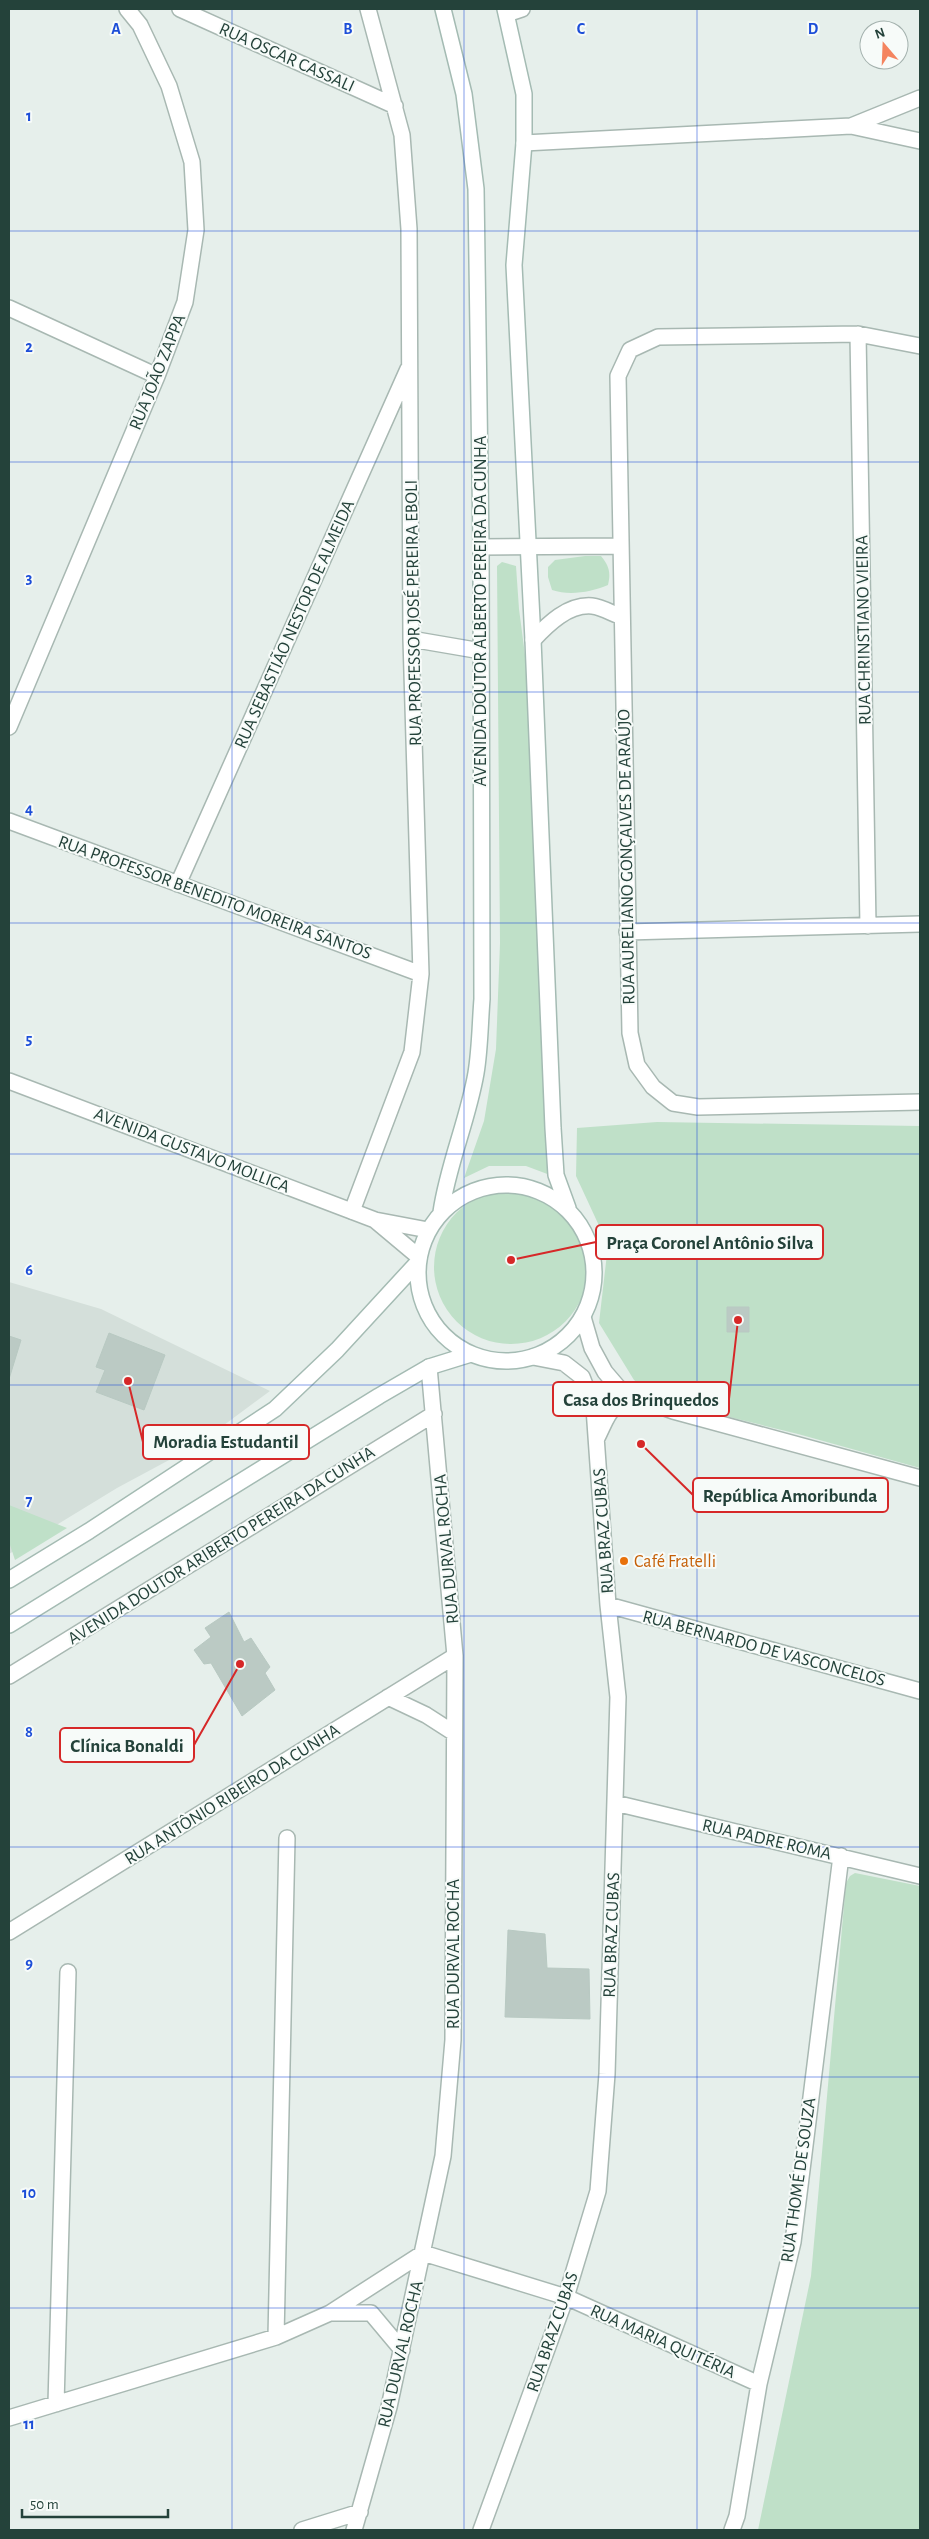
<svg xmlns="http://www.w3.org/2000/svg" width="929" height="2539" viewBox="0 0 929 2539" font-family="'Alegreya Sans',sans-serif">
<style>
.built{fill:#d4dfda}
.green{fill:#bfe0c8}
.building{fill:#bbcac4;stroke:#b8c9c2}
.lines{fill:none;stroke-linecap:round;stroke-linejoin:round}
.minor-casing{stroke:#a8b8b2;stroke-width:18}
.tertiary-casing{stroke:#a8b8b2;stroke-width:18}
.secondary-casing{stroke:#a4bbb3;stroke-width:18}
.minor{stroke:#fff;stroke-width:15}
.tertiary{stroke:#fff;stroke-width:15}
.secondary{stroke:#fff;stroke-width:15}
.grid{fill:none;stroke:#1d4ed8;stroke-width:1;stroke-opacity:0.55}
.food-dot{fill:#e8710a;stroke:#f7fbf9;stroke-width:2}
.labels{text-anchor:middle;stroke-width:4;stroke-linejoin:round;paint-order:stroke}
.street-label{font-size:18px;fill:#24423a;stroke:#f7fbf9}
.food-label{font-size:18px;fill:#c56008;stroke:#f7fbf9;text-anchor:start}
.grid-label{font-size:16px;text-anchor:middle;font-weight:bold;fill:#1d4ed8;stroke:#f7fbf9;stroke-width:4;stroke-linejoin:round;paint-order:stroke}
.leader{fill:none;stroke:#d62828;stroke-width:2}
.callout-dot{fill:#d62828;stroke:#f7fbf9;stroke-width:2}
.callout{fill:#f7fbf9;stroke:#d62828;stroke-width:2}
.callout-label{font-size:19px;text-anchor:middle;font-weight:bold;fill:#24423a}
</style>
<rect width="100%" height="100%" fill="#e6efeb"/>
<path class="built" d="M 9,1282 L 101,1309 L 270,1391 L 197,1445 L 117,1488 L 9,1554 Z"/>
<path class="green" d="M 585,556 L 601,556 C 609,566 611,572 608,585 C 591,592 570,596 552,590 L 548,577 L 548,567 L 555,560 Z
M 502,562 L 516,566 L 519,609 L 528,678 L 550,1175 L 526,1166 L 489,1166 L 464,1178 L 484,1121 L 496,1049 L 500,943 L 497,566 Z
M 657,1122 L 920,1126 L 920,1468 L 798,1434 L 660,1400 L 634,1380 L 599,1323 L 608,1245 L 576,1176 L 577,1128 Z
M434 1267a77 77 0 1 1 154 0a77 77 0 1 1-154 0Z
M 9,1505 L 67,1528 L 15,1560 L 9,1542 Z
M 855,1873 L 920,1886 L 920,2530 L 758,2530 L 811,2276 L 846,1883 L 850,1876 Z"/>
<path class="building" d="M 727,1307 L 749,1307 L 749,1332 L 727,1332 Z
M 109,1333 L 165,1355 L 144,1410 L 96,1392 L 105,1370 L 96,1367 Z
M 9,1336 L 21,1340 L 9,1379 Z
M 229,1612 L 244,1642 L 251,1638 L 270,1667 L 265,1673 L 275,1690 L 242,1716 L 211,1663 L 204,1664 L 194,1650 L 211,1637 L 205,1628 Z
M 508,1930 L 545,1934 L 547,1968 L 589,1969 L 590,2019 L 505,2017 Z"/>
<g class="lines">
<defs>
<path id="minor" d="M 180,9 L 395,106
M 507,14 L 522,9
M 851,126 L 920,141
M 524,143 L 851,126 L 920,98
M 9,308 L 157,376
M 858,334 L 868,926
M 920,346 L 858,334 L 658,337 L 630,350 L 618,376 L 630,1033 L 637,1065 L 653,1087 L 673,1103 L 698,1107 L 920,1102
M 481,547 L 621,546
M 411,639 L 481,651
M 533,640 C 548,624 568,604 592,606 C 602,607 613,614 622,617
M 9,727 L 157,376 L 185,302 L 196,230 L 192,162 L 169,86 L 140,25 L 127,9
M 9,821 L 421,974
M 178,884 L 408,369
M 627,932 L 920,924
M 352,1211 L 412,1052 L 421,974 L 411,639 L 409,229 L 402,135 L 368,9
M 583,1317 L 592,1348 L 605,1372 L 623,1393 L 673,1411 L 920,1478
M 597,1438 C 609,1414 609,1402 639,1400
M 608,1605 L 920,1691
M 9,1676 L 434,1414
M 388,1697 L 426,1715 L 454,1733
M 615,1803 L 920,1876
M 9,1932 L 455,1656
M 330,2313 L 371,2313 L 402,2350
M 276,2337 L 287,1838
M 56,2404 L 68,1972
M 9,2418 L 276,2337 L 330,2313 L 423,2253 L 566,2297 L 759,2384
M 302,2530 L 360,2512
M 354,2530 L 389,2407 L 443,2156 L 453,2040 L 455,1656 L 429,1367
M 481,2530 L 566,2297 L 598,2191 L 607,2074 L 618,1697 L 608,1605 L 594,1408 L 582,1377 L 564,1363 L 533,1357
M 732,2530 L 737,2516 L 759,2384 L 793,2242 L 841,1856"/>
<path id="tertiary" d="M 9,1081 L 375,1220 L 428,1230
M 376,1221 L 419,1257"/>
<path id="secondary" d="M 505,9 L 524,94 L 524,143 L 514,265 L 533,640 L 553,1128 L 556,1175 L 568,1208
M418 1273a88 88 0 1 1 176 0a88 88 0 1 1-176 0Z
M 441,1212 C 448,1164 468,1120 476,1073 C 480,1049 480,1024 482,999 L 481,547 L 476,189 L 464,94 L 443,9
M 9,1580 L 89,1531 L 275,1409 L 337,1350 L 418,1262
M 9,1625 L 379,1396 L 429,1367 L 471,1354"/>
</defs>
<use href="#minor" class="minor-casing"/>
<use href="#tertiary" class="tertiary-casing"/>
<use href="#secondary" class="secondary-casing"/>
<use href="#minor" class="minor"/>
<use href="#tertiary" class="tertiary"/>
<use href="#secondary" class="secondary"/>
</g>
<path class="grid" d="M 232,9 L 232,2530M 464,9 L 464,2530M 697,9 L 697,2530M 9,231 L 920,231M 9,462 L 920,462M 9,692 L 920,692M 9,923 L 920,923M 9,1154 L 920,1154M 9,1385 L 920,1385M 9,1616 L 920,1616M 9,1847 L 920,1847M 9,2077 L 920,2077M 9,2308 L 920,2308"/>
<circle class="food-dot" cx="624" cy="1561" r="5"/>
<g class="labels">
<g class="street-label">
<text transform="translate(287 57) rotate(24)" y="6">RUA OSCAR CASSALI</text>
<text transform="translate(157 372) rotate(-68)" y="6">RUA JOÃO ZAPPA</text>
<text transform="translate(480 611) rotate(-90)" y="6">AVENIDA DOUTOR ALBERTO PEREIRA DA CUNHA</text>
<text transform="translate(413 613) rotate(-91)" y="6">RUA PROFESSOR JOSÉ PEREIRA EBOLI</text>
<text transform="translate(294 624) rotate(-66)" y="6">RUA SEBASTIÃO NESTOR DE ALMEIDA</text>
<text transform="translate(863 630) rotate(-91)" y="6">RUA CHRINSTIANO VIEIRA</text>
<text transform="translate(626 857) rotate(-91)" y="6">RUA AURELIANO GONÇALVES DE ARAÚJO</text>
<text transform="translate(215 897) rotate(20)" y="6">RUA PROFESSOR BENEDITO MOREIRA SANTOS</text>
<text transform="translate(192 1150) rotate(21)" y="6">AVENIDA GUSTAVO MOLLICA</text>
<text transform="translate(603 1531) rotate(-94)" y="6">RUA BRAZ CUBAS</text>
<text transform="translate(221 1545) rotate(-32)" y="6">AVENIDA DOUTOR ARIBERTO PEREIRA DA CUNHA</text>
<text transform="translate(446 1549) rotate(-95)" y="6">RUA DURVAL ROCHA</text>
<text transform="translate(764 1648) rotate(15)" y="6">RUA BERNARDO DE VASCONCELOS</text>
<text transform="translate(232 1794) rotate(-32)" y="6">RUA ANTÔNIO RIBEIRO DA CUNHA</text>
<text transform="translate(767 1839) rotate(13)" y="6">RUA PADRE ROMA</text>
<text transform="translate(611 1935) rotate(-88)" y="6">RUA BRAZ CUBAS</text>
<text transform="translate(453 1954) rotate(-90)" y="6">RUA DURVAL ROCHA</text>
<text transform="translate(798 2180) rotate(-82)" y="6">RUA THOMÉ DE SOUZA</text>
<text transform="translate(552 2332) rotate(-71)" y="6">RUA BRAZ CUBAS</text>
<text transform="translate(663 2341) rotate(24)" y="6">RUA MARIA QUITÉRIA</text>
<text transform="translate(400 2354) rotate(-77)" y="6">RUA DURVAL ROCHA</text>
</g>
<g class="food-label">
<text x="634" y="1567">Café Fratelli</text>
</g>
</g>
<g class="grid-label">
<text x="116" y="34">A</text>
<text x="348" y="34">B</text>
<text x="581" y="34">C</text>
<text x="813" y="34">D</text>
<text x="29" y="121">1</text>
<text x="29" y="352">2</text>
<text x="29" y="583">3</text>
<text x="29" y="814">4</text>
<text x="29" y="1044">5</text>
<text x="29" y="1275">6</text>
<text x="29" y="1506">7</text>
<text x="29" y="1737">8</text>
<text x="29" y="1968">9</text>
<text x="29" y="2198">10</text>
<text x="29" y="2429">11</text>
</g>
<path class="leader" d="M511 1260L596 1242M738 1320L729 1399M128 1381L143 1442M641 1444L693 1495M240 1664L194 1745"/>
<g class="callout-dot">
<circle cx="511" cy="1260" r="5"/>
<circle cx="738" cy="1320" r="5"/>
<circle cx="128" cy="1381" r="5"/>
<circle cx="641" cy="1444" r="5"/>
<circle cx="240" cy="1664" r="5"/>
</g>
<g class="callout">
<rect x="596" y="1225" width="227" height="34" rx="5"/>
<rect x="553" y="1382" width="176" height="34" rx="5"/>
<rect x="143" y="1425" width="166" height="34" rx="5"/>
<rect x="693" y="1478" width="195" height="34" rx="5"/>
<rect x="60" y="1728" width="134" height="34" rx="5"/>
</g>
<g class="callout-label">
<text x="710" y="1249">Praça Coronel Antônio Silva</text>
<text x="641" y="1406">Casa dos Brinquedos</text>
<text x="226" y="1448">Moradia Estudantil</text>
<text x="790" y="1502">República Amoribunda</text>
<text x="127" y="1752">Clínica Bonaldi</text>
</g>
<rect width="929" height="2539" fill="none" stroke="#24423a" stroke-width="20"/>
<g transform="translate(884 45) rotate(341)"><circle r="24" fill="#f7fbf9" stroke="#a3b1ad"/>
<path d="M0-4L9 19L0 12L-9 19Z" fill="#f4845f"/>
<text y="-8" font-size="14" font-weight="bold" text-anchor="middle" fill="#24423a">N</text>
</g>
<path d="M22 2509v8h146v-8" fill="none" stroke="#24423a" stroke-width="2.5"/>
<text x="30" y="2509" font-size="15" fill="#24423a" stroke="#f7fbf9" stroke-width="4" paint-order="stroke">50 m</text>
</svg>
